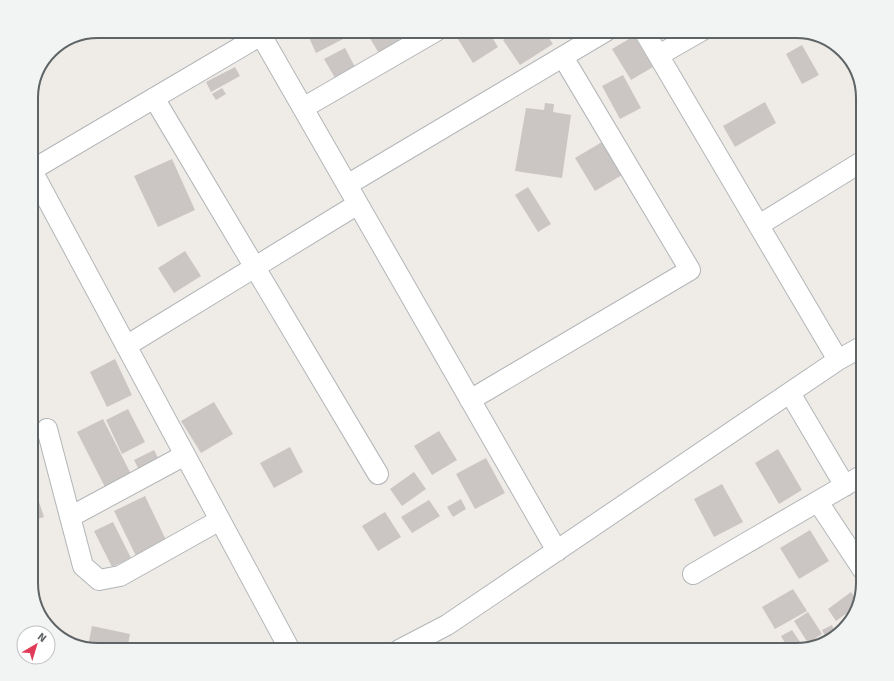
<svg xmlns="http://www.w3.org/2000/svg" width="894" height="681" viewBox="0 0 894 681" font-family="Signika,sans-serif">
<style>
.building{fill:#cbc6c4}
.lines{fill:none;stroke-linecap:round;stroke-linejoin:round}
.minor-casing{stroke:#b2b6b8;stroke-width:22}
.minor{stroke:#fff;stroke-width:20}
.rim{fill:none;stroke:#5e6466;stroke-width:2}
</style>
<rect width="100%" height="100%" fill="#efebe7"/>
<path class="building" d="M 306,31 L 319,31 L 322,37 L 335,31 L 349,31 L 351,35 L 316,53 Z
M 375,31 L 394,31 L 401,43 L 380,55 L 368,35 Z
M 464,31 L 488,31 L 498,47 L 473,63 L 456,36 Z
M 517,31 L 544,31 L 553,44 L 520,65 L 503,40 Z
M 634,36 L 653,67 L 631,80 L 612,49 Z
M 802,45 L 819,75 L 802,84 L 786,54 Z
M 345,48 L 355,67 L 335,78 L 324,59 Z
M 235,67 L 240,76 L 211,92 L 206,82 Z
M 623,75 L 641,108 L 620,119 L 602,86 Z
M 222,88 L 226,94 L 216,100 L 212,94 Z
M 765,102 L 776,123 L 735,147 L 723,126 Z
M 545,103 L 554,104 L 553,112 L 571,115 L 562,178 L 515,171 L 526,108 L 544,110 Z
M 602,142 L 622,175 L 595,191 L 575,158 Z
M 172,159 L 195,210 L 158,227 L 134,176 Z
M 528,187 L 551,224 L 538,232 L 515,195 Z
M 185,251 L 201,276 L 174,293 L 158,268 Z
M 115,359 L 132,395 L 107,407 L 90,372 Z
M 214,402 L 233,434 L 201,453 L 181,421 Z
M 128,409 L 145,442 L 122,454 L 106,420 Z
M 103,419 L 133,478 L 107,491 L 77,432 Z
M 439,431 L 457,460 L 432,475 L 414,446 Z
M 290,447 L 303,472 L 274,488 L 260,463 Z
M 778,449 L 802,490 L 779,504 L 755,463 Z
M 154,450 L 159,460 L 139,470 L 134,460 Z
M 486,458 L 505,493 L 475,509 L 456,474 Z
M 414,472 L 426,489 L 402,506 L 390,489 Z
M 722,484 L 743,522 L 714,537 L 694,499 Z
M 145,496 L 167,542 L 136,556 L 114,511 Z
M 38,499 L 44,517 L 31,521 L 31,501 Z
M 461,499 L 466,509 L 453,517 L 447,507 Z
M 429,500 L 440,516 L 412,533 L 401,517 Z
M 863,507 L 863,524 L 855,512 Z
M 385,512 L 401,537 L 378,551 L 362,526 Z
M 113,522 L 131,558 L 112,567 L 94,531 Z
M 810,530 L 829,561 L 799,579 L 780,548 Z
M 793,589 L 807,611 L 775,629 L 762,607 Z
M 851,592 L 857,600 L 854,608 L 836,621 L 828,609 Z
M 808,612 L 822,634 L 808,643 L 794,621 Z
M 832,625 L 836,634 L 825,643 L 813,646 L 826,638 L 822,630 Z
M 92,626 L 130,634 L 127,650 L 98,650 L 88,646 Z
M 792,630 L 804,648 L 789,650 L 781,636 Z"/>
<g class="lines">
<defs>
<path id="minor" d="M 644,31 L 838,360
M 261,35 L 557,551
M 659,55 L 701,31
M 154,98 L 378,474
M 303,108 L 436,31
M 31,169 L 290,650
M 32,170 L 268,31
M 347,185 L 606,31
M 759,225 L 863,161
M 126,346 L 358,204
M 790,393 L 845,486
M 470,400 L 690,270 L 563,57
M 47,429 L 83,566 L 99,580 L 120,576 L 220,520
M 818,502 L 863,570
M 70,517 L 185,455
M 693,574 L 863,475
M 399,650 L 447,625 L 838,360 L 863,346"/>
</defs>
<use href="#minor" class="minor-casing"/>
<use href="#minor" class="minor"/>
</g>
<path d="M0 0H894V681H0ZM98 38H796A60 60 0 0 1 856 98V583A60 60 0 0 1 796 643H98A60 60 0 0 1 38 583V98A60 60 0 0 1 98 38Z" fill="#f2f3f3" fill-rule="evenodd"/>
<path class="rim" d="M98 38H796A60 60 0 0 1 856 98V583A60 60 0 0 1 796 643H98A60 60 0 0 1 38 583V98A60 60 0 0 1 98 38Z"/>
<g transform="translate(36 645) rotate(38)"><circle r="19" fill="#ffffff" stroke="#bfc1c2"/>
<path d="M0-3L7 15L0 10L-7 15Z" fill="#e03c59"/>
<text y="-6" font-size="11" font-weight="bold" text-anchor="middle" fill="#5e6466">N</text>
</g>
</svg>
